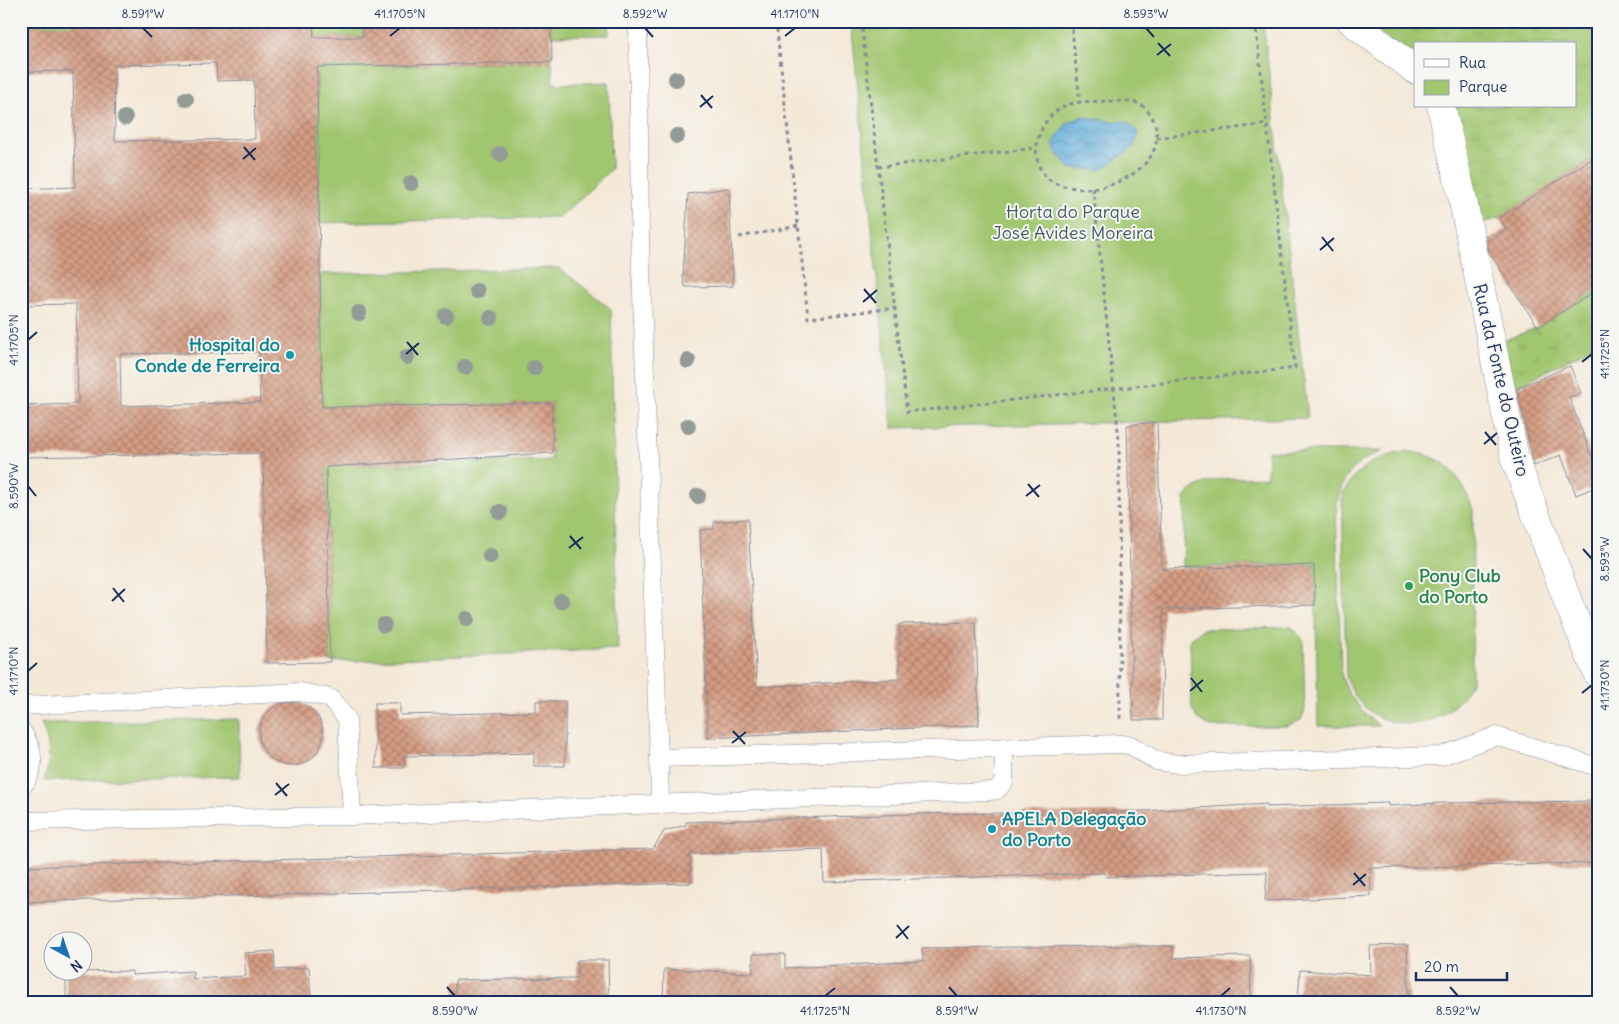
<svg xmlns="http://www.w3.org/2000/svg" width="1619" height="1024" viewBox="0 0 1619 1024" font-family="Delius,sans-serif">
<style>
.grass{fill:url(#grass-tufts);stroke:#5e7a67}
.green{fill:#a1c670;stroke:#5e7a67}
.water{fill:url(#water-waves);stroke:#3e6d9c}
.building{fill:url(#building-cross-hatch);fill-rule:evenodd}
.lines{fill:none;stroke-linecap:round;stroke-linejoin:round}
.lane-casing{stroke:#888c9a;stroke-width:19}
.street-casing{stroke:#888c9a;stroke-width:29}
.path{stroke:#888c9a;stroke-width:3;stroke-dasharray:4 4;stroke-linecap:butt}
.lane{stroke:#fff;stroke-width:18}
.street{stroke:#fff;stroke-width:28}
.tree{fill:#939b97}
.ticks{fill:none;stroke:#1b2f5e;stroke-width:2}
.culture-dot{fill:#0f9aa8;stroke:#f6f6f2;stroke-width:2}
.leisure-dot{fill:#2e9e5b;stroke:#f6f6f2;stroke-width:2}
.labels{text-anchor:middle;stroke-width:4;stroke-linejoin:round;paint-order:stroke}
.park-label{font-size:18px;fill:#435c63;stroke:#f6f6f2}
.culture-label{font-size:18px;font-weight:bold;fill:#0d838f;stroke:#f6f6f2;text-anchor:end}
.street-label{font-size:18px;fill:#1b2f5e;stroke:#f6f6f2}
.leisure-label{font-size:18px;font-weight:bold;fill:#27864d;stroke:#f6f6f2;text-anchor:start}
.neatline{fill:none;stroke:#1b2f5e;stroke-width:2}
.ticks-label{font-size:12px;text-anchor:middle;fill:#1b2f5e}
</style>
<defs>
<pattern id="grass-tufts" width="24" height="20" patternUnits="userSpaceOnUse" patternTransform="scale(1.25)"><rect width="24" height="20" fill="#a1c670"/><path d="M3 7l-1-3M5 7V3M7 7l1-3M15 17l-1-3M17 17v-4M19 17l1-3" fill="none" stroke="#8aaa63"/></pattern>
<pattern id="water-waves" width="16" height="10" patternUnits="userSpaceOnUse" patternTransform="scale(1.25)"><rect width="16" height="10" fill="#61abd9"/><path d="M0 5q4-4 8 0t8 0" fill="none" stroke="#4f8cb3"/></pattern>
<pattern id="building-cross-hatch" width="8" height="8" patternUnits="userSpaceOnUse" patternTransform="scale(1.25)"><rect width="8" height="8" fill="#d59c82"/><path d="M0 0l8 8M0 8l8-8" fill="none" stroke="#ac806e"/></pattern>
</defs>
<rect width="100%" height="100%" fill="#f6f6f2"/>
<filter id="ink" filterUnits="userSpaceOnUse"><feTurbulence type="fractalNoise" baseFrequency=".02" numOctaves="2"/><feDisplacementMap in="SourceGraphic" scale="10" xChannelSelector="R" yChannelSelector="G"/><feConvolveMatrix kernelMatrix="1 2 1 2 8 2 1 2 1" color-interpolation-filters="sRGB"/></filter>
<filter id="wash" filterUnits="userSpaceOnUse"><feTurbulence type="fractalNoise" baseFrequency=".0096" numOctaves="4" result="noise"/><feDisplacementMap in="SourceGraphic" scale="20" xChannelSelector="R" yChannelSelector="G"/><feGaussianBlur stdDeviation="1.12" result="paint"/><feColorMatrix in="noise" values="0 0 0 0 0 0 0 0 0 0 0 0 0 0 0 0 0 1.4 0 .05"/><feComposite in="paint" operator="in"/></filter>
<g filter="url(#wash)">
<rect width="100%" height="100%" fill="#f4e8d7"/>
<path class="grass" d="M 1364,21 L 1598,21 L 1598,155 L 1499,218 L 1471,227 L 1447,106 L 1575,106 L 1575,44 L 1415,44 L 1415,61 Z
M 1598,289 L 1598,344 L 1509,391 L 1503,341 L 1538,327 Z"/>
<path class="green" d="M 21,21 L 226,21 L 226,22 L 21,26 Z
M 313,21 L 362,21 L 363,37 L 314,37 Z
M 551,21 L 609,21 L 609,35 L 551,36 Z
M 851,21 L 1263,21 L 1308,418 L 892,428 Z
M 552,62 L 553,84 L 609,82 L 611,169 L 561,217 L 320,223 L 317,67 Z
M 559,268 L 611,309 L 618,649 L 330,662 L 326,442 L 359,465 L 551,460 L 552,403 L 322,407 L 320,274 Z
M 1268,451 L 1383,451 C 1353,463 1342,476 1336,508 L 1341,673 C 1347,697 1361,710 1379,726 L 1318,726 L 1315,564 L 1183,567 L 1185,496 C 1206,474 1239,479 1267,477 Z
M 1407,451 C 1416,453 1426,454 1434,458 C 1454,466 1467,490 1473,510 L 1472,680 C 1447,739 1364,739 1346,676 L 1342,495 C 1360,465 1372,459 1407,451 Z
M 1292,627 L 1303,640 L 1305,710 L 1301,720 L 1286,726 L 1211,727 L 1197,718 L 1192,709 L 1190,642 L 1192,637 L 1203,629 Z
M 239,719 L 240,777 L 44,781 C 51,760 50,743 41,723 Z"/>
<path class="water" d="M 1083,116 L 1107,121 L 1127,122 L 1138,132 L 1134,147 L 1101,170 L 1070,168 L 1056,152 L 1053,144 L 1066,124 Z"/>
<g id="blocks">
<path class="building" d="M 253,21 L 313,21 L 314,37 L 363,37 L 362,21 L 551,21 L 552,62 L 317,67 L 322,407 L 552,403 L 552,419 L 553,453 L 326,467 L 330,662 L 267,663 L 263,453 L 21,457 L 21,406 L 78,404 L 76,304 L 21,305 L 21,189 L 75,187 L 73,71 L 21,72 L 21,26 ZM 216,63 L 217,81 L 254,80 L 255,139 L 115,141 L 114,65 ZM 259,352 L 260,402 L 121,406 L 120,354 Z
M 1598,155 L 1598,289 L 1538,327 L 1489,252 L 1487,241 L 1506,229 L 1499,218 Z
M 729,188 L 733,286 L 685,287 L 683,276 L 688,194 Z
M 1570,366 L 1581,393 L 1569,397 L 1591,455 L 1598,452 L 1598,486 L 1576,495 L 1561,455 L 1534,466 L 1517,388 Z
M 1157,422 L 1162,569 L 1314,565 L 1315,605 L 1163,609 L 1162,720 L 1133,720 L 1127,425 Z
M 748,519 L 757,687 L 899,679 L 900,624 L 976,622 L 979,725 L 708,738 L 700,530 L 714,529 L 714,522 Z
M 536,701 L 565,701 L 565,766 L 534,766 L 534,753 L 404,756 L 404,768 L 376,768 L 375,703 L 400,703 L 400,715 L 536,712 Z
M259 734a32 32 0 1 1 64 0a32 32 0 1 1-64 0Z
M 1598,801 L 1598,863 L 1370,868 L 1371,896 L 1265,901 L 1267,872 L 1106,877 L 1106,873 L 824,882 L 823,849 L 690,854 L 690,883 L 21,902 L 21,867 L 653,849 L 664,831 L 686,825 L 686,822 L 911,814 L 1126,812 L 1267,804 L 1267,807 L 1388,803 L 1388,806 L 1440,803 Z
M 1407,945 L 1409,1003 L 1298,1003 L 1300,970 L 1371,975 L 1370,946 Z
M 1134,946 L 1173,946 L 1173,958 L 1250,956 L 1251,1003 L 663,1003 L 664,969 L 753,973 L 753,954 L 785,954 L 785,968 L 923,961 L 922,948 Z
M 274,951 L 275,970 L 309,967 L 311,1003 L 66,1003 L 66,972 L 132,971 L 132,975 L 193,971 L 193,979 L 246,976 L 244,953 Z
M 577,960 L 608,960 L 609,1003 L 455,1003 L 455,980 L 577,978 Z"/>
</g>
</g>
<g filter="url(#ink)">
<use href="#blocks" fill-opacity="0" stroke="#888c9a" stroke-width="1"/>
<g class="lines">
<defs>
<path id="lane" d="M 638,21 L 640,240 L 659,758
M 21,706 L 301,692 L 330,698 L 347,719 L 352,816
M 21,730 C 35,749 37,770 21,788
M 660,804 L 659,758 L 1120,744 L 1130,745 L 1157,761 L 1178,764 L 1441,756 L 1496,736 L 1598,767
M 21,821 L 352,816 L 990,791 L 997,790 L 1004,782 L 1004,747"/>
<path id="street" d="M 1351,21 L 1415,70
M 1441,106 L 1462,196 L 1515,459 L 1570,607 L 1598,675"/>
</defs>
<use href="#lane" class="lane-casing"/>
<use href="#street" class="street-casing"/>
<path class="path" d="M 776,21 L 808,318 L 895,308
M 861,21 L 907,412 L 1295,368 L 1255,21
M 1071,21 L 1080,103
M 1110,101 C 1117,102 1127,100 1133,102 C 1143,104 1149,111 1153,119 C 1171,159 1121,189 1086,189 C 1079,189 1070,187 1063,186 C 1023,176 1032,120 1065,106 C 1078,100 1096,102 1110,101 Z
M 1157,138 L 1267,124
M 878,167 L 1035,148
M 1093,188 L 1119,440 L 1120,721
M 739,237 L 798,226"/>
<use href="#lane" class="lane"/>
<use href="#street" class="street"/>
</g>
<g class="tree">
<circle cx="676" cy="79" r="8"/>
<circle cx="186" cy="99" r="8"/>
<circle cx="125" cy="118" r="8"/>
<circle cx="677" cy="136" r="8"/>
<circle cx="500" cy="154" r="8"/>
<circle cx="411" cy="183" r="8"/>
<circle cx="477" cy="291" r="8"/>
<circle cx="359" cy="313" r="8"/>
<circle cx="446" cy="316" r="8"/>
<circle cx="491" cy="318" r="8"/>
<circle cx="407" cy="357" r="8"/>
<circle cx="688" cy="361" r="8"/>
<circle cx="465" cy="367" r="8"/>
<circle cx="534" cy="368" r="8"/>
<circle cx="688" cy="426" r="8"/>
<circle cx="698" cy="496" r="8"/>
<circle cx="500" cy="512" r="8"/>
<circle cx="490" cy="556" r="8"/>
<circle cx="561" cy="601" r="8"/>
<circle cx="467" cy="619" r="8"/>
<circle cx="384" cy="625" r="8"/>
</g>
</g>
<path class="ticks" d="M 143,28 L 152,37M 645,28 L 653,37M 1146,28 L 1154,37M 390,36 L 400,28M 785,36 L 795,28M 1158,43 L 1170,56M 1157,55 L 1171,44M 701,95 L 712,108M 700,107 L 713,96M 244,147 L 255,160M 243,159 L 256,148M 1322,237 L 1333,251M 1320,250 L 1334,238M 864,289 L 876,303M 863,302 L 877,290M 28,340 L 37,332M 407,342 L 418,355M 406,354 L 419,343M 1582,362 L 1592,354M 1485,432 L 1496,445M 1484,444 L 1497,433M 1028,484 L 1039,497M 28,486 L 36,496M 1026,496 L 1040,485M 570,536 L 581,549M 569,548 L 583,537M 1583,549 L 1592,559M 113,588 L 124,602M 112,601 L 125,589M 28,671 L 37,663M 1191,678 L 1202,692M 1190,691 L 1203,680M 1582,693 L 1592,685M 733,731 L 745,744M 732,743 L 746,732M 276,783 L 287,796M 275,795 L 289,784M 1354,873 L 1365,886M 1353,885 L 1366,874M 897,925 L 908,939M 896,938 L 909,926M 447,987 L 455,996M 949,987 L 957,996M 1450,987 L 1458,996M 825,996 L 835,988M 1221,996 L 1230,988"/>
<g class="culture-dot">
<circle cx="290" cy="355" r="5"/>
<circle cx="992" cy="829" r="5"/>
</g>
<circle class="leisure-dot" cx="1409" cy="586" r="5"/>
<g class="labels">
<g class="park-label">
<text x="1073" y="218">Horta do Parque<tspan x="1073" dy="21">José Avides Moreira</tspan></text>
</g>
<g class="culture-label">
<text x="280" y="351">Hospital do<tspan x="280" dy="21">Conde de Ferreira</tspan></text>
<text x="1002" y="825" text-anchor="start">APELA Delegação<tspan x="1002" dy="21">do Porto</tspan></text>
</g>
<g class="street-label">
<text transform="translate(1501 380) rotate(77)" y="6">Rua da Fonte do Outeiro</text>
</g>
<g class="leisure-label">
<text x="1419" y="582">Pony Club<tspan x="1419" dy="21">do Porto</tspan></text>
</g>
</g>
<rect width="1619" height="1024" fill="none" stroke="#f6f6f2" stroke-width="55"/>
<rect x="1414" y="42" width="162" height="65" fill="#f6f6f2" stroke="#9ea6b7"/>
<rect x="1424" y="59" width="25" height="8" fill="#ffffff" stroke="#9ea6b7"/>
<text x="1459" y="68" font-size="15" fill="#1b2f5e">Rua</text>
<rect x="1424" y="80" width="25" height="15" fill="#a1c670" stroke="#9ea6b7"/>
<text x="1459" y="92" font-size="15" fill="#1b2f5e">Parque</text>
<g transform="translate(68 956) rotate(140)"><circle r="24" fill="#f6f6f2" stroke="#9ea6b7"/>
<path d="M0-4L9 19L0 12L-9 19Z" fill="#1f6fb2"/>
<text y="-8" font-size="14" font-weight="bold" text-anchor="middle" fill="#1b2f5e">N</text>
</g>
<path d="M1416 972v8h91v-8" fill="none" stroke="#1b2f5e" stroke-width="2.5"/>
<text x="1424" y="972" font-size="15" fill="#1b2f5e" stroke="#f6f6f2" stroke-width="4" paint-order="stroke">20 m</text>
<rect x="28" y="28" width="1564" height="968" class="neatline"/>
<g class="ticks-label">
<text x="143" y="18">8.591°W</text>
<text x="400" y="18">41.1705°N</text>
<text x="645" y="18">8.592°W</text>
<text x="795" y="18">41.1710°N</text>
<text x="1146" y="18">8.593°W</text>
<text transform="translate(14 340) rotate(-90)" y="4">41.1705°N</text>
<text transform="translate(1605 354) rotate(-90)" y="4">41.1725°N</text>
<text transform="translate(14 486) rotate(-90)" y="4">8.590°W</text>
<text transform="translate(1605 559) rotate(-90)" y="4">8.593°W</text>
<text transform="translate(14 671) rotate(-90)" y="4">41.1710°N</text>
<text transform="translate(1605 685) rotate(-90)" y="4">41.1730°N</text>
<text x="455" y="1015">8.590°W</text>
<text x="825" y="1015">41.1725°N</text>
<text x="957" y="1015">8.591°W</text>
<text x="1221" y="1015">41.1730°N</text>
<text x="1458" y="1015">8.592°W</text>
</g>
</svg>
